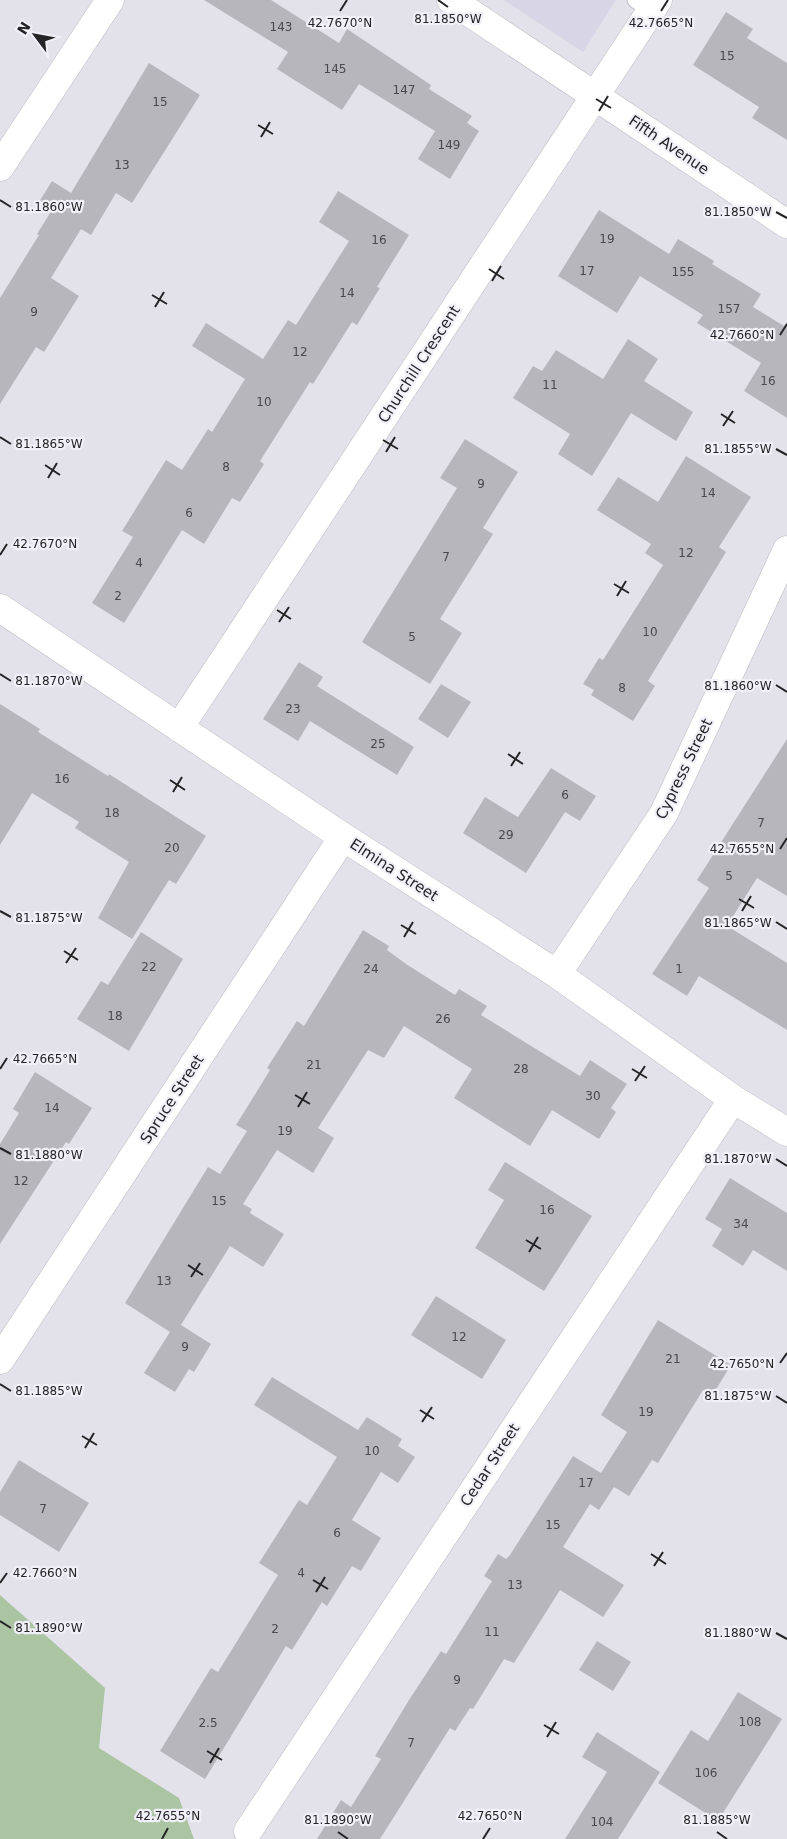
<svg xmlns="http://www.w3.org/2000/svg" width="787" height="1839" viewBox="0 0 787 1839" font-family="'DejaVu Sans',sans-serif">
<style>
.built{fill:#d8d6e6}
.green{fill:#abc5a3}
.building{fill:#b8b6bd}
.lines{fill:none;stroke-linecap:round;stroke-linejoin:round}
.service-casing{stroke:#bcbbc3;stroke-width:17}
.minor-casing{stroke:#bcbbc3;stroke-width:29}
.tertiary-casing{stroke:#bcbbc3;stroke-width:29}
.service{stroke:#fff;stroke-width:15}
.minor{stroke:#fff;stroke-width:28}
.tertiary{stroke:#fff;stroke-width:28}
.ticks{fill:none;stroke:#242427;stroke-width:2}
.labels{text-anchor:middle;stroke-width:4.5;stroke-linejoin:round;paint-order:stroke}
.number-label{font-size:12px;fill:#49484c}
.street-label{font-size:15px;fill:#242427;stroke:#f1f0f8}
.ticks-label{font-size:12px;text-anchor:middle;fill:#242427;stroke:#f1f0f8;stroke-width:4.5;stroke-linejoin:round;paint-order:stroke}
</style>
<rect width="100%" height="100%" fill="#e3e2eb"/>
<path class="built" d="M 504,0 L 616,0 L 583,52 Z"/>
<path class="green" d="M 0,1595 L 105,1688 L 99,1748 L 179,1798 L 194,1839 L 0,1839 Z"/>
<path class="building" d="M 204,0 L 271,0 L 339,43 L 347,29 L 431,85 L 429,89 L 472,116 L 467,123 L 479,131 L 450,179 L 418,159 L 435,131 L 359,84 L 342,110 L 277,69 L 288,52 Z
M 726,12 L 753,29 L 747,38 L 787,63 L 787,140 L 752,118 L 759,107 L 693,65 Z
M 149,63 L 200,95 L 132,203 L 116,193 L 91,235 L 81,229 L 51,278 L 79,296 L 44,352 L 36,347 L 0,404 L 0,298 L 39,235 L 37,234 L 52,210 L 39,202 L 52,181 L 71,193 Z
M 338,191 L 409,235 L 377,287 L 380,288 L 357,325 L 352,322 L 313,384 L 310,382 L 260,461 L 264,464 L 240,502 L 232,498 L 204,544 L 182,530 L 124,623 L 92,603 L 133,537 L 122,531 L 166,460 L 182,470 L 208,429 L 212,432 L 245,379 L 192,346 L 206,323 L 263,359 L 288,320 L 296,325 L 349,241 L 319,222 Z
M 599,210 L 669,254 L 678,239 L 714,261 L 712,264 L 761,294 L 753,307 L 784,326 L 787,322 L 787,418 L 744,391 L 761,363 L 697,323 L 703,315 L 640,276 L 617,313 L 558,276 Z
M 628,339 L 658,359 L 644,381 L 693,412 L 676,441 L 631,413 L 592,476 L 558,454 L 570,434 L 513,398 L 533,366 L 542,371 L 556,350 L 603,379 Z
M 465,439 L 518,472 L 483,528 L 493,534 L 440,619 L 462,633 L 430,684 L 362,642 L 457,488 L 440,478 Z
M 686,456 L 751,497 L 719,547 L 726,552 L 648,681 L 655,686 L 633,721 L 591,695 L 594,690 L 583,684 L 599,658 L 603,660 L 663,565 L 645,553 L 651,544 L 597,510 L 618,477 L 658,502 Z
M 299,662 L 323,677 L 317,686 L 414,747 L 397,775 L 310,721 L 298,741 L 263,719 Z
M 441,684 L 471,702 L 448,738 L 418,719 Z
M 0,704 L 40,729 L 38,732 L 108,776 L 109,774 L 206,836 L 176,884 L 169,880 L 132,939 L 98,918 L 129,862 L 75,828 L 79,822 L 32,793 L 0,845 Z
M 787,739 L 787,896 L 757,878 L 727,926 L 787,963 L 787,1030 L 699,976 L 687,996 L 652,974 L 709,888 L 697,880 Z
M 551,768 L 596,796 L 580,821 L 565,812 L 526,873 L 463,833 L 485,797 L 518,817 Z
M 363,930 L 389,946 L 387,950 L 406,964 L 455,995 L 459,989 L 487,1006 L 481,1015 L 580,1076 L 590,1060 L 627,1084 L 611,1108 L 616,1112 L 599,1139 L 552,1110 L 530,1146 L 454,1098 L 472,1069 L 404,1026 L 384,1058 L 368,1050 L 318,1128 L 334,1138 L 313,1173 L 277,1150 L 243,1204 L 252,1209 L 250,1213 L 284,1234 L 263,1267 L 230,1246 L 181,1325 L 211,1344 L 194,1372 L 189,1369 L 175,1392 L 144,1373 L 170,1332 L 125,1303 L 208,1167 L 220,1174 L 247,1131 L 236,1125 L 270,1070 L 267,1068 L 297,1021 L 304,1026 Z
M 141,932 L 183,959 L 129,1051 L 77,1019 L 101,981 L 108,985 Z
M 35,1072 L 92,1108 L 69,1144 L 66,1142 L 0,1244 L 0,1144 L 19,1113 L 13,1109 Z
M 505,1162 L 592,1216 L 544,1291 L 475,1248 L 504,1200 L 488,1190 Z
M 730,1178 L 787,1213 L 787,1271 L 753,1250 L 743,1266 L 712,1246 L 722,1229 L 705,1219 Z
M 436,1296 L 506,1340 L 482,1379 L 411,1335 Z
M 658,1320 L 731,1365 L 712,1396 L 703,1390 L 658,1463 L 652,1460 L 629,1496 L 614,1487 L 599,1510 L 590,1504 L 563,1547 L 624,1585 L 603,1617 L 560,1590 L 514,1663 L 504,1659 L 473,1709 L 470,1708 L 455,1731 L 450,1728 L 380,1839 L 317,1839 L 341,1800 L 351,1807 L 381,1759 L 375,1756 L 409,1700 L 441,1651 L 446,1654 L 492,1581 L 484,1576 L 498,1554 L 506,1559 L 510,1555 L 573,1456 L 601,1473 L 627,1432 L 601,1415 Z
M 272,1377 L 358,1430 L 367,1417 L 402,1439 L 398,1446 L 415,1457 L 398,1483 L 381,1472 L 352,1520 L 381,1538 L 361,1571 L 352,1566 L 327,1606 L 322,1602 L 292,1650 L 286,1646 L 205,1779 L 160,1751 L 211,1668 L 218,1672 L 278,1575 L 259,1563 L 299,1500 L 307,1505 L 337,1457 L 254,1405 Z
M 19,1460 L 89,1503 L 59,1552 L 0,1515 L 0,1492 Z
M 597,1641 L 631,1662 L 613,1691 L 579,1670 Z
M 738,1692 L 782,1719 L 718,1821 L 658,1783 L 691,1730 L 708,1741 Z
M 597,1732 L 660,1772 L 618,1839 L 565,1839 L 607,1772 L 582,1757 Z"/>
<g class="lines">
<defs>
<path id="service" d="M 635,0 L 651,11"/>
<path id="minor" d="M 0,167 L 110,0
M 0,608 L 343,837 L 557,974 L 733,1099 L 787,1132
M 179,728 L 658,0
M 557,974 L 664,813 L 787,550
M 0,1360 L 343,837
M 248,1831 L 733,1099"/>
<path id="tertiary" d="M 451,0 L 787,224"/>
</defs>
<use href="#service" class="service-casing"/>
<use href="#minor" class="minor-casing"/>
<use href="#tertiary" class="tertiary-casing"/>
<use href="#service" class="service"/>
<use href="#minor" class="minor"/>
<use href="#tertiary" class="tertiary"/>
</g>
<path class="ticks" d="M 438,0 L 448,7M 340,11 L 347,0M 661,11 L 668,0M 596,99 L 611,108M 599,111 L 608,96M 258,125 L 273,134M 261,137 L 270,122M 0,200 L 11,207M 776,212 L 787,218M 489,269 L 504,279M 492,281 L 501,266M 152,295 L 167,304M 155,307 L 164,292M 780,335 L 787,324M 721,414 L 735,423M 723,426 L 733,411M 0,437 L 11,444M 383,440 L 398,449M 776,449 L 787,455M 386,452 L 395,437M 45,465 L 60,475M 48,478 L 57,463M 0,555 L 7,544M 614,584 L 629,593M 617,596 L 626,581M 277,610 L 291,619M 279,622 L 289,607M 0,674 L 11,681M 776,685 L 787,692M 508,754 L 523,764M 511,766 L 520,752M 170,780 L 185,790M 173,792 L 182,777M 780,849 L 787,838M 739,899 L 754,908M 0,911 L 11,917M 742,911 L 751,896M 776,922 L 787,929M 401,925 L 416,934M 404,937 L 413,922M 64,951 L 78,960M 66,963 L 76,948M 0,1069 L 7,1058M 632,1069 L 647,1078M 635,1081 L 645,1066M 295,1095 L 310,1104M 298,1107 L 307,1092M 0,1148 L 11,1154M 776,1159 L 787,1166M 526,1240 L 541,1249M 529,1252 L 538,1237M 188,1265 L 203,1275M 191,1277 L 200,1263M 780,1363 L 787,1353M 0,1384 L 11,1391M 776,1396 L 787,1403M 420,1410 L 434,1419M 422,1422 L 432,1407M 82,1436 L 97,1445M 85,1448 L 94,1433M 651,1554 L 666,1564M 654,1566 L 663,1552M 313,1580 L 328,1589M 0,1583 L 7,1573M 316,1592 L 325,1577M 0,1621 L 11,1628M 776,1633 L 787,1639M 544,1725 L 559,1734M 547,1737 L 556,1722M 207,1751 L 222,1760M 210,1763 L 219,1748M 338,1832 L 348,1839M 717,1832 L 727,1839M 162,1839 L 168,1828M 483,1839 L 490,1828"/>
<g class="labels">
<g class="number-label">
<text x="281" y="31">143</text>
<text x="727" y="60">15</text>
<text x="335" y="73">145</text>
<text x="404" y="94">147</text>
<text x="160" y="106">15</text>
<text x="449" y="149">149</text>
<text x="122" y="169">13</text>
<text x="607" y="243">19</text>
<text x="379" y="244">16</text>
<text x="587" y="275">17</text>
<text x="683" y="276">155</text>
<text x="347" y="297">14</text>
<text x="729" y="313">157</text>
<text x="34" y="316">9</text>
<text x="300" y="356">12</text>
<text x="768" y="385">16</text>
<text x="550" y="389">11</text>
<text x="264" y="406">10</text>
<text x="226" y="471">8</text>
<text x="481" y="488">9</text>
<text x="708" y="497">14</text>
<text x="189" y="517">6</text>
<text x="686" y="557">12</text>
<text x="446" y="561">7</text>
<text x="139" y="567">4</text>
<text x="118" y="600">2</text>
<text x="650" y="636">10</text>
<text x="412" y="641">5</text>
<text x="622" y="692">8</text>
<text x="293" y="713">23</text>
<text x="378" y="748">25</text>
<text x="62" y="783">16</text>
<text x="565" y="799">6</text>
<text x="112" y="817">18</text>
<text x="761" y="827">7</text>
<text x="506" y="839">29</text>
<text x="172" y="852">20</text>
<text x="729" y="880">5</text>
<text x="149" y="971">22</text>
<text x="371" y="973">24</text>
<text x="679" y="973">1</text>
<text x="115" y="1020">18</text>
<text x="443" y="1023">26</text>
<text x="314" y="1069">21</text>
<text x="521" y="1073">28</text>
<text x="593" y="1100">30</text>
<text x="52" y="1112">14</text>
<text x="285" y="1135">19</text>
<text x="21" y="1185">12</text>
<text x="219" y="1205">15</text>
<text x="547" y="1214">16</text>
<text x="741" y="1228">34</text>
<text x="164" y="1285">13</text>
<text x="459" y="1341">12</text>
<text x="185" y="1351">9</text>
<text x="673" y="1363">21</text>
<text x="646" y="1416">19</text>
<text x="372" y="1455">10</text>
<text x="586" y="1487">17</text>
<text x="43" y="1513">7</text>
<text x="553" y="1529">15</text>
<text x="337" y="1537">6</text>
<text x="301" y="1577">4</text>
<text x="515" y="1589">13</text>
<text x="275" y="1633">2</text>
<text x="492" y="1636">11</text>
<text x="457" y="1684">9</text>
<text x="750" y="1726">108</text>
<text x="208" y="1727">2.5</text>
<text x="411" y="1747">7</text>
<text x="706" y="1777">106</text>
<text x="602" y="1826">104</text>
</g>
<g class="street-label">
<text transform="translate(669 145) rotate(34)" y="5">Fifth Avenue</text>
<text transform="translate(419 364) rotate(-57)" y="5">Churchill Crescent</text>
<text transform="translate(684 769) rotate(-64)" y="5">Cypress Street</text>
<text transform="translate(394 870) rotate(33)" y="5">Elmina Street</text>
<text transform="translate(172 1099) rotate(-57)" y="5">Spruce Street</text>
<text transform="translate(490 1465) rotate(-57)" y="5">Cedar Street</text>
</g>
</g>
<g class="ticks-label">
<text x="448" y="23">81.1850°W</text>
<text x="340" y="27">42.7670°N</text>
<text x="661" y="27">42.7665°N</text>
<text x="49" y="211">81.1860°W</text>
<text x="738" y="216">81.1850°W</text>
<text x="742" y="339">42.7660°N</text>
<text x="49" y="448">81.1865°W</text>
<text x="738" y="453">81.1855°W</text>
<text x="45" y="548">42.7670°N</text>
<text x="49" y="685">81.1870°W</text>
<text x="738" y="690">81.1860°W</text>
<text x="742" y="853">42.7655°N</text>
<text x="49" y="922">81.1875°W</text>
<text x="738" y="927">81.1865°W</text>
<text x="45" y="1063">42.7665°N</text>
<text x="49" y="1159">81.1880°W</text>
<text x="738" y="1163">81.1870°W</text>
<text x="742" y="1368">42.7650°N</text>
<text x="49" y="1395">81.1885°W</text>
<text x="738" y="1400">81.1875°W</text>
<text x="45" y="1577">42.7660°N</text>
<text x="49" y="1632">81.1890°W</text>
<text x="738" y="1637">81.1880°W</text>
<text x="168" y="1820">42.7655°N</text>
<text x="490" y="1820">42.7650°N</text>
<text x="338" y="1824">81.1890°W</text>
<text x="717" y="1824">81.1885°W</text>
</g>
<g transform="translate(35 35) rotate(302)" stroke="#f1f0f8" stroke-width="4" paint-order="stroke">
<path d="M0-4L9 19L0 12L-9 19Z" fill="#242427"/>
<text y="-8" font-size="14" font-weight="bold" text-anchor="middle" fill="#242427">N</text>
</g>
</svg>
